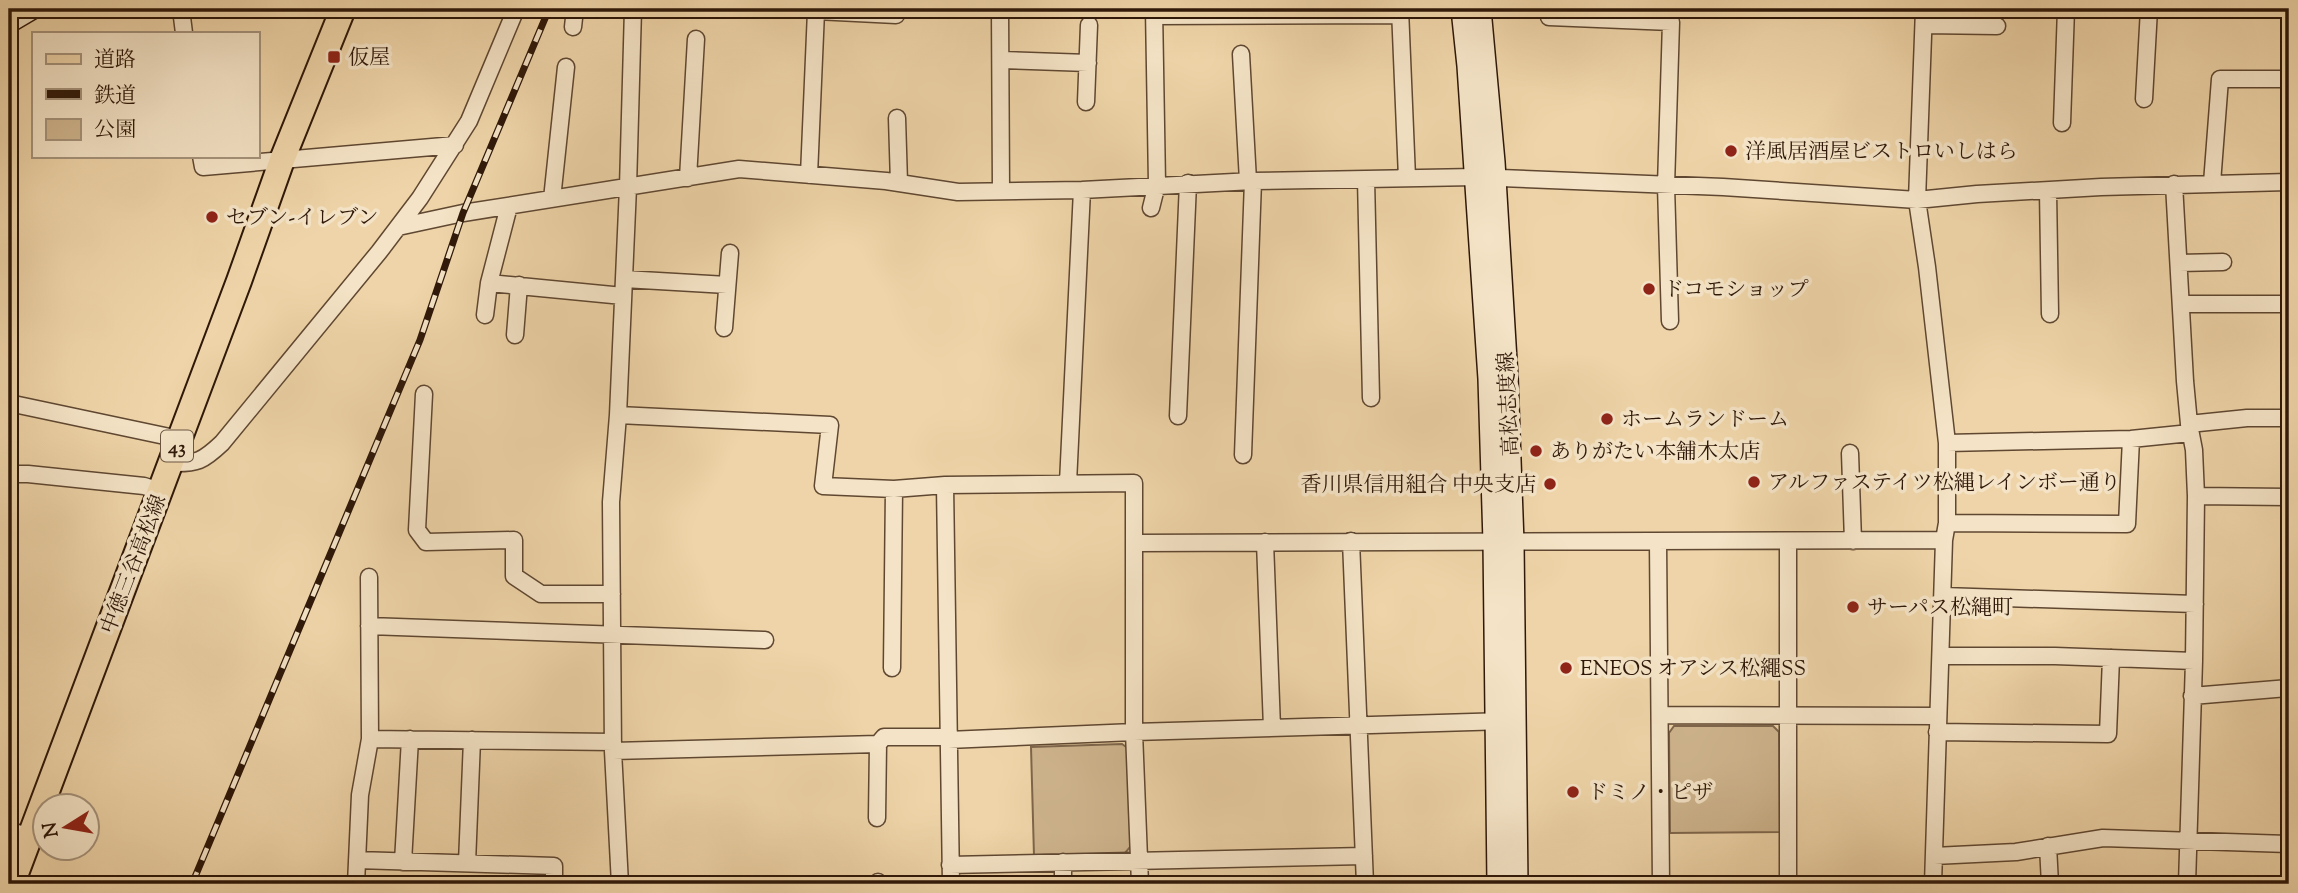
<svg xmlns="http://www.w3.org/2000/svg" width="2298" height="893" viewBox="0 0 2298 893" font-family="'Sorts Mill Goudy','Noto Serif JP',serif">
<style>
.green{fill:#ceb48d;stroke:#7e664b;stroke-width:2}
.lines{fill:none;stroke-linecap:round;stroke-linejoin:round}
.street-casing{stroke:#5f4731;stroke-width:19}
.secondary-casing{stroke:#2f1809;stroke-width:24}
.primary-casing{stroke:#2f1809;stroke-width:28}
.street{stroke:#f4e3c6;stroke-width:16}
.secondary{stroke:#f4e3c6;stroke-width:21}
.primary{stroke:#eed4a8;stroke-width:24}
.rail-casing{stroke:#2f1809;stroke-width:7}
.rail{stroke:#f4e3c6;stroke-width:4.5;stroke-dasharray:13;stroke-linecap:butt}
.poi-dot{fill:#8f2418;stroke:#f4e3c6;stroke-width:2.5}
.labels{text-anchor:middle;stroke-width:7;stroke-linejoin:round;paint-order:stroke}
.shield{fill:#f4e3c6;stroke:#6a5542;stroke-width:2}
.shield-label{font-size:19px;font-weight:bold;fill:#2f1809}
.poi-label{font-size:21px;fill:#2f1809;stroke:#f4e3c6;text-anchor:start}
.street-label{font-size:21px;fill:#2f1809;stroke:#f4e3c6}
</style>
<rect width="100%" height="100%" fill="#eed4a8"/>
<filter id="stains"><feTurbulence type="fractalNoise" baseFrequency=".00286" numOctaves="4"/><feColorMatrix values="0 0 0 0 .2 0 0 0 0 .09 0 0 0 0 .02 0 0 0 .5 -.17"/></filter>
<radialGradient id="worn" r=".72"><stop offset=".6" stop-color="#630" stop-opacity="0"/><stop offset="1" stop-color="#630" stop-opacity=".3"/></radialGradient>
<path class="green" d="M 1674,726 L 1773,726 L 1779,732 L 1780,832 L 1670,833 L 1669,733 Z
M 1122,744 L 1129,749 L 1131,846 L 1125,853 L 1034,856 L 1031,747 Z"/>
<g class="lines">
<defs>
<path id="street" d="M 181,9 L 184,33
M 1000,9 L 1001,191
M 1400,9 L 1407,178
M 1924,9 L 1917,200 L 1927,267 L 1947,443 L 1947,523 L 1944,540 L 1933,884
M 1154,16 L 1401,15
M 1549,17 L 1671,22 L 1666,186 L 1670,321
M 1924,25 L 1997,26
M 573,27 L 575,9
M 1241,54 L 1248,181
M 1001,60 L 1088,63
M 2144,99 L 2149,9
M 1086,102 L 1089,25
M 897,118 L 899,183
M 2062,123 L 2066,9
M 201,156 L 203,167 L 455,145
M 809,175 L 816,11 L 896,15
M 688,178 L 696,39
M 1366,179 L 1371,398
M 2212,183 L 2220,79 L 2289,79
M 2174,184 L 2185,381 L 2189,424 L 2194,450 L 2196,496 L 2194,661 L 2187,884
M 2048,191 L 2050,314
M 552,199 L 566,67
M 509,206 L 489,283 L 623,296
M 1151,208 L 1157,184 L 1154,9
M 398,227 L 463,213 L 739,169 L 886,181 L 958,192 L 1082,190 L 1253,181 L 1475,177 L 1723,187 L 1917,200 L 1977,194 L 2101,187 L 2289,182
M 2179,263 L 2223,262
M 624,279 L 727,285
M 2181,304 L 2289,304
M 485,315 L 489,283
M 724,328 L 730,253
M 515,335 L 519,285
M 424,394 L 417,530 L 426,542 L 514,540 L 514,576 L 541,594 L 612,594
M 9,403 L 179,439
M 618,415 L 830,425 L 823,486 L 894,489 L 945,485
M 1178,416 L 1188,183
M 2189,424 L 2247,418 L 2289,418
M 1947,443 L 2131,439 L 2190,433
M 1850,453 L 1853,541
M 1243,455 L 1253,181
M 171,463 C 197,464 203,461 222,443 L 379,252 L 420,198 L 469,121 L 516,9
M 9,474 L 28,474 L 144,486 L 160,491
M 1068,483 L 1082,190
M 2196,496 L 2289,497
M 1947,523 L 2127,524 L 2131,439
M 1351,541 L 1365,884
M 1265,542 L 1272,728
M 1658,542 L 1661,884
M 1788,542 L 1788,884
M 1135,543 C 1405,541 1675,543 1944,540
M 1943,596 L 2195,604
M 369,626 L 765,640
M 1941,656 L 2055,656 L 2194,661
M 892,668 L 894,489
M 2192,696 L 2289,688
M 1660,715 L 1938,716
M 1937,732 L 2108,734 L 2111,658
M 370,739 L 613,742
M 948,740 L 1134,732 L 1506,721
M 613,751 L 878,744
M 877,818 L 878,744 L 884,737 L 947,737
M 9,830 L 29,837
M 2048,846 L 2050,884
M 1934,856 L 2016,852 L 2103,838 L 2289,844
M 357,860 L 554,866 L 554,884
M 403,862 L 410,739
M 1063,862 L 1063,884
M 467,863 L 472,740
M 950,865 L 1364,856
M 878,882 L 878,884
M 356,884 L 360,795 L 370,739 L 369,577
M 620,884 L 613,751 L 611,502 L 618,415 L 628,187 L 633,9
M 951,884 L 945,485 L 1134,483 L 1134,732 L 1140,884"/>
<path id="secondary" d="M 1462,9 L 1468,66 L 1489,379 L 1494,542 L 1498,884
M 1480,9 L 1494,162 L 1507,377 L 1513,543 L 1517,884
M 9,22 L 31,9"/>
<path id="primary" d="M 12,884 L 239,281 L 282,160 L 343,9"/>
</defs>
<use href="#street" class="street-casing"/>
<use href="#secondary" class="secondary-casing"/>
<use href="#primary" class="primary-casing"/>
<use href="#street" class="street"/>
<use href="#secondary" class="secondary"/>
<use href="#primary" class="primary"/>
<defs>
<path id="rail" d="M 192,884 L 420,340 L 463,213 L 549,9"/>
</defs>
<use href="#rail" class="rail-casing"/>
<use href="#rail" class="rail"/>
</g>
<g class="poi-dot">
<rect x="327" y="50" width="14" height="14" rx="3.5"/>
<circle cx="1731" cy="151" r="7"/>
<circle cx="212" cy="217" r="7"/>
<circle cx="1649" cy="289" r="7"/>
<circle cx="1607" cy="419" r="7"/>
<circle cx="1536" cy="451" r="7"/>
<circle cx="1754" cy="482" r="7"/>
<circle cx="1550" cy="484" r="7"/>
<circle cx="1853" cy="607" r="7"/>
<circle cx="1566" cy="668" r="7"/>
<circle cx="1573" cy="792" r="7"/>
</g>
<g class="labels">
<rect class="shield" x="161" y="430.5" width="32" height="31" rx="5"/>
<g class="shield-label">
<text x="177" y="453">43</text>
</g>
<g class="poi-label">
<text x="348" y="64">仮屋</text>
<text x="1745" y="158">洋風居酒屋ビストロいしはら</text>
<text x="226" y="224">セブン-イレブン</text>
<text x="1663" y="296">ドコモショップ</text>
<text x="1621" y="426">ホームランドーム</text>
<text x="1550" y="458">ありがたい本舗木太店</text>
<text x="1768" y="489">アルファステイツ松縄レインボー通り</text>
<text x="1536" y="491" text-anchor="end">香川県信用組合 中央支店</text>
<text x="1867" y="614">サーパス松縄町</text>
<text x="1580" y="675">ENEOS オアシス松繩SS</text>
<text x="1587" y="799">ドミノ・ピザ</text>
</g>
<g class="street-label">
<text transform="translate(1508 404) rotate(-93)" y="7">高松志度線</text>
<text transform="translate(133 564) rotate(-69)" y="7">中徳三谷高松線</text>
</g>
</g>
<rect width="2298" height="893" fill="none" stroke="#eed4a8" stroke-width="35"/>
<rect x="10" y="10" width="2277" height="872" fill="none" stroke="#2f1809" stroke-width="3.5"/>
<rect x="18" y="18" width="2263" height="858" fill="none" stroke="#2f1809" stroke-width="2"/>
<rect x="32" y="32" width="228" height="126" fill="#f4e3c6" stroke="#a5927a" stroke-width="2"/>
<rect x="46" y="54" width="35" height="10" fill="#eed4a8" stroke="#a5927a" stroke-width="2"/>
<text x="94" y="66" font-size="21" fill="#2f1809">道路</text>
<rect x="46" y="89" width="35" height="10" fill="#2f1809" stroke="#a5927a" stroke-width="2"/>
<text x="94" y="102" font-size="21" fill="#2f1809">鉄道</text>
<rect x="46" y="119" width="35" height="21" fill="#ceb48d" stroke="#a5927a" stroke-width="2"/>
<text x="94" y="136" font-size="21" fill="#2f1809">公園</text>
<g transform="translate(66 827) rotate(259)"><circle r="33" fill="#f4e3c6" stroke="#a5927a" stroke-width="2"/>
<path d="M0-5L12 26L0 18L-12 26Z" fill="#8f2418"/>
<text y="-10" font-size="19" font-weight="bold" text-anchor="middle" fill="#2f1809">N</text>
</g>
<rect width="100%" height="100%" filter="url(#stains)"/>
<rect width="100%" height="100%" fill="url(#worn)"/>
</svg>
